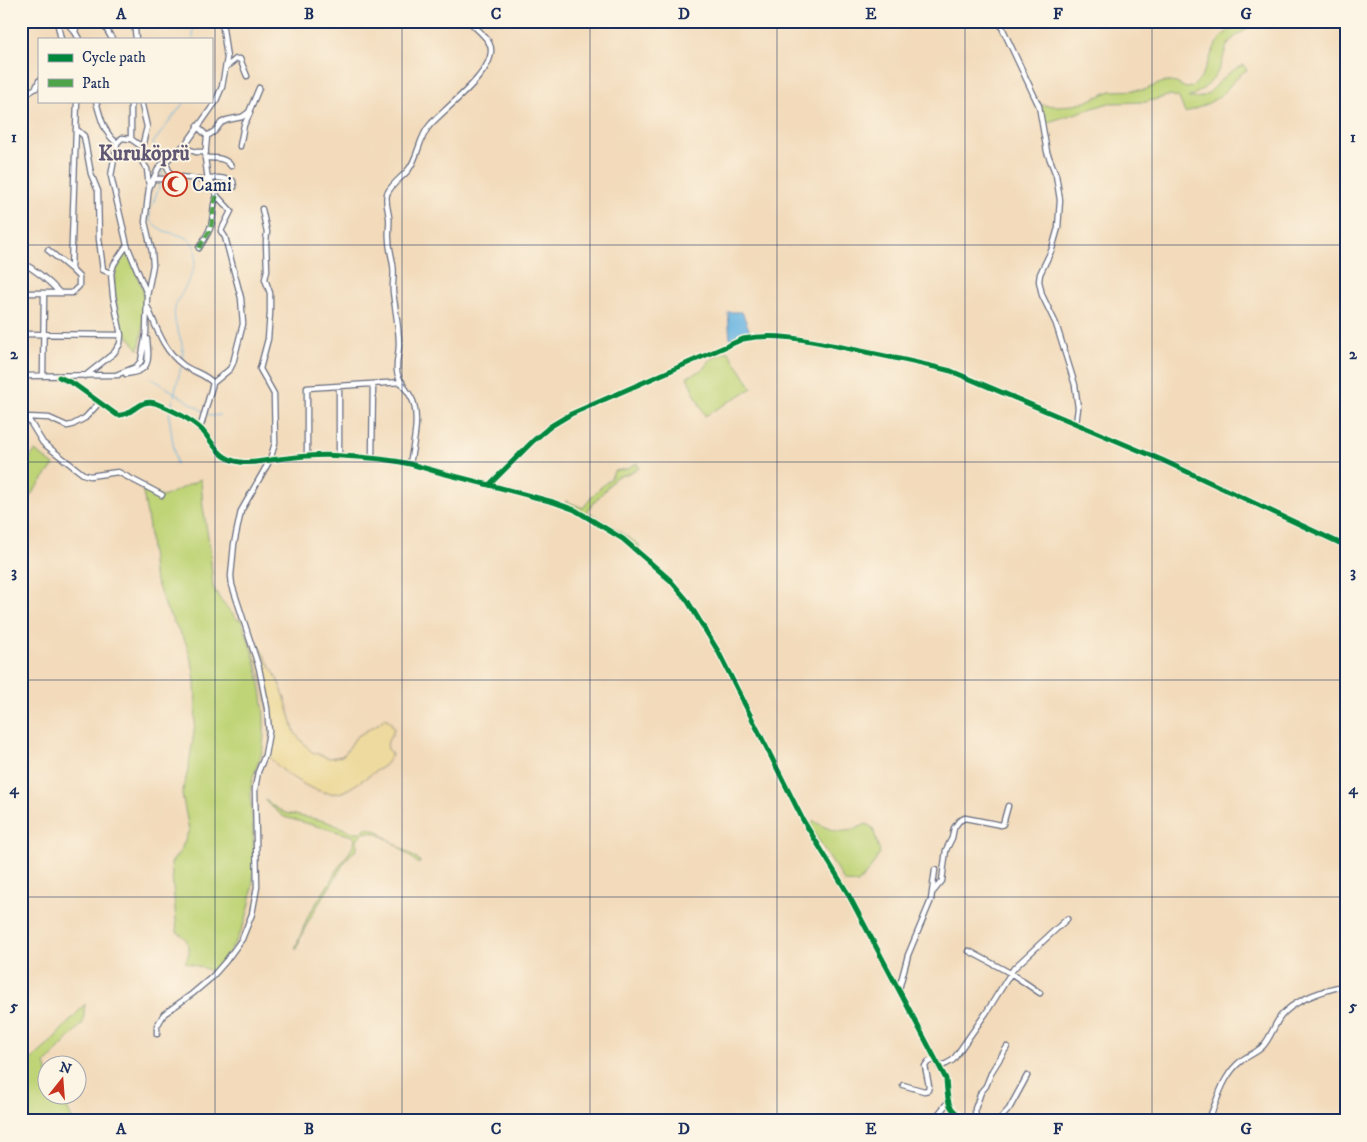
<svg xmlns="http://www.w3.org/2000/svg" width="1367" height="1142" viewBox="0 0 1367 1142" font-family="'IM FELL DW Pica',serif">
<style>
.green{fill:#bfd477;stroke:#6d826a}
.sand{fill:#eeda9e;stroke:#84847e}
.water{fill:#67b4e1;stroke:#4172a0}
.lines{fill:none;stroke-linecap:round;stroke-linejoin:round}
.stream{stroke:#67b4e1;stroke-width:1}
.minor-casing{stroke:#666b7e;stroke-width:7}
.minor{stroke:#fff;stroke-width:4.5}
.quiet{stroke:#4fa44a;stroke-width:4;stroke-dasharray:8 4;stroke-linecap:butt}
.cycleway-casing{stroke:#fcf5e5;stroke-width:8}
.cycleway{stroke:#00873e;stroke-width:5}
.grid{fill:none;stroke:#1b2f5e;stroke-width:1;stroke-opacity:0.55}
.labels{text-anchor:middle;stroke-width:4;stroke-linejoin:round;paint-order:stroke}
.poi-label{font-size:19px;fill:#1b2f5e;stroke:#fcf5e5;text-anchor:start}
.quarter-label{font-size:21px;font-weight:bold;fill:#5f5674;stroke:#fcf5e5}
.neatline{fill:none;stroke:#1b2f5e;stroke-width:2}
.grid-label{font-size:16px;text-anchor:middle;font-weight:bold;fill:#1b2f5e}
</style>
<rect width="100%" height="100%" fill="#fcf5e5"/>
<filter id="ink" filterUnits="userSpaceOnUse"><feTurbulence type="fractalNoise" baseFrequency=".02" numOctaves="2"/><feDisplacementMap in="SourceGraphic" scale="10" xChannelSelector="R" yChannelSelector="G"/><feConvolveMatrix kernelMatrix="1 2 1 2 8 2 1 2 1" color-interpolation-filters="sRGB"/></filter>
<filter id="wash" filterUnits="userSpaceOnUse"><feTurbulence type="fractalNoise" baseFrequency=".0096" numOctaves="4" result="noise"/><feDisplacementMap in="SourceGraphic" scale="20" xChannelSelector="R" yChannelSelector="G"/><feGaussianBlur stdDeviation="1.12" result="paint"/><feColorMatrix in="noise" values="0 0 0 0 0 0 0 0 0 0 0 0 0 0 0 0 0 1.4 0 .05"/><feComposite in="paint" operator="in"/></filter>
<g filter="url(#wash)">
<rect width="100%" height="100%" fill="#f2daba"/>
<path class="green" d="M 1243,21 L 1253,21 C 1246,34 1236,33 1228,44 C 1225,50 1224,56 1222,62 C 1215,81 1205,89 1188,98 C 1208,99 1210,91 1222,79 C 1228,73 1236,68 1243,65 L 1247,70 C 1235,76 1230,87 1221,95 C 1210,104 1197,108 1185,113 L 1179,98 L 1171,95 L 1146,102 L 1109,103 L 1045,123 L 1040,105 L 1057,106 L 1074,105 L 1085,102 L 1111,91 L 1144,90 L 1166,81 L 1176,83 L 1186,88 L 1192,87 L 1201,78 L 1216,44 L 1224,34 Z
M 124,252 L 130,252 L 143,290 L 144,321 L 139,350 L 123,330 L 118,314 L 114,283 L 116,270 Z
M 728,351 L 752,388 L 705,416 L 687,377 L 705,368 L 708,361 Z
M 35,451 L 54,465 L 26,501 L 21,498 L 21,469 Z
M 637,463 L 639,468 L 627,474 L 616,477 L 587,511 L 640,545 L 638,548 L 596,520 L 565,503 L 566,501 L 583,508 C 588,502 593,494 599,489 C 605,483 612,479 614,471 L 626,469 Z
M 201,479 L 203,507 L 210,549 L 213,587 L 221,601 L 238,620 L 241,619 C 256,658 268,704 263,746 C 261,761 252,773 251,789 C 250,802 252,814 253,827 C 255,883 256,929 212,971 L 185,962 C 193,950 189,939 177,932 L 171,863 L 181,850 L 189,830 L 182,794 L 188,770 L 194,733 L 196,708 L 195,682 L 193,666 L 186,643 L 167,610 L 153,573 L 149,527 L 142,486 L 163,497 Z
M 266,799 L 273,806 L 285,813 L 325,821 L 352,832 L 361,832 L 367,827 L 375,830 L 420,861 L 419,864 C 405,854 370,816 357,840 L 357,850 C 345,856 341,870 334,880 C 320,903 304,923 297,949 L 295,949 L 308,916 L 334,876 C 338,865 354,850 355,839 L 353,836 L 284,817 L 266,802 Z
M 814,821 C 833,833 846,835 866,824 L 873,828 L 880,853 L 869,871 L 858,883 L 845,882 L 809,826 Z
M 85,1004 L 83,1023 L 45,1064 L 47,1070 L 48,1094 L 61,1095 L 73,1121 L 21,1121 L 21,1071 L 23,1067 L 47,1046 Z"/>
<path class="sand" d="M 251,632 L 277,678 L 285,698 L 295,733 L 306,746 L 312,752 L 329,758 L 342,756 L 346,752 L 356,737 L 381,722 L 384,718 L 390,721 L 394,729 C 391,740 382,742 392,755 C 389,759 386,765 382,767 C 373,773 348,791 339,793 C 317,797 281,773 269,756 C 275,714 260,675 249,635 Z"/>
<path class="water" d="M 728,312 L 742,312 L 750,332 L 730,339 Z"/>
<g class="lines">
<path class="stream" d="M 193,39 L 194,21
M 161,163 L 153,143 L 185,101
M 162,166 L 162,177
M 161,181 L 150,212 L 150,220 C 153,223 156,226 159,228 C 169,235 186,233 193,244 C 203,261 184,288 177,302 C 169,319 182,335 183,351 C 183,355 182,359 182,363
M 150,377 L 211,416 L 220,415
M 176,464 L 169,416 L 181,367"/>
</g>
</g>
<g filter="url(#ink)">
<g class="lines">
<defs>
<path id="minor" d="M 57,21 L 61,39
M 65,21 L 75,32 L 79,39
M 102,21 L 112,39
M 134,21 L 136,39
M 999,21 L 1039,106 L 1047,152 L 1056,175 L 1060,200 L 1058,228 L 1052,249 L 1040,274 L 1039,281 L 1042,295 L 1056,324 L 1075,385 L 1078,408 L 1076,424
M 75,32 L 78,21
M 226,67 L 236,59 L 240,59 L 247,76
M 21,97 L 36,88 L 39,81
M 96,101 C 100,116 104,134 117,143
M 141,101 L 147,127 L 142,147 L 143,163 L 147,169 L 149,187
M 249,112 L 259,88
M 197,126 L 207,136 L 205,158 L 208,180 C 217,176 224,179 233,181 L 234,187
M 76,129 L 84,136 L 91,174 L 98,191 L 99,239 L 103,270 L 111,273
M 207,136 L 215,131 L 221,123 L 227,120 L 242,117 L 249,112 L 250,113 L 244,125 L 240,146
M 131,139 L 131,101
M 142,147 L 131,139 L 122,138 L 117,143 L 111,176 L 127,245 L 147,294
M 182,147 L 196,152 L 206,152
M 205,158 C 215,158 225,157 231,166
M 165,161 L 171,176
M 154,179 L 167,179 L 171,176 L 208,180 L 213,184 L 217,196 L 231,211 L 221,231 L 225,237 L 241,298 L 243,324 L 233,363 L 230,369 L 213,383
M 199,248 C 204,239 211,231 212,221 C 214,211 212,205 217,196
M 48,250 L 71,269
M 21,262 C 36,270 49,281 60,293
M 21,293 L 72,293 L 79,286 L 79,277 L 71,269 L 77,101
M 148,308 C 157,329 164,351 183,365 C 193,372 205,374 213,383 L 200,429
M 21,334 L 121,335
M 126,374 C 151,371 149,361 147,339
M 116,375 L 136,367 L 141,361 L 143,350 L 146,333 L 147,296 L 153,265 L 152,252 L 145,222 L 149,188 L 159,167 L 186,144 L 215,103 L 222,87 L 227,58 L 222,21
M 21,376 L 118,375
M 43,376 L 44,294
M 85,376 L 114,353 L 120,344 L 121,335 L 113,296 L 111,273 L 114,264 L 127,245
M 59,377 L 74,384 L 117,415 C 132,417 139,398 155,403 C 170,409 189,418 201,429 C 214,443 218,459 240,462 C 250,464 260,461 270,460 C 294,457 318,454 342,456 C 365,457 388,459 410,464 C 422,467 434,471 446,474 C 482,483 517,492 553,502 L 575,510 L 623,539 L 670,580 L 687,600 L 718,651 L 803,820 L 847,892 L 946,1079 C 948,1103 946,1108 967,1121
M 339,386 L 339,455
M 21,416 L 27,417 L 43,443 L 83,474 L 90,476 L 118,472 L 162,495
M 27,417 L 49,418 L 67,426 L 72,425 L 85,418 L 99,403
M 307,456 L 307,388 L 402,382
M 372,458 L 373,384
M 410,464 C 413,446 419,422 414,404 C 411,392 398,383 397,371 C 396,362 399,353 399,344 C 399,326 395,309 393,292 C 392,283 395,274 393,265 C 392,257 389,248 389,239 C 388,232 390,224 389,217 C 388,209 385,202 387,194 C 392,183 402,178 409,169 C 419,155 419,137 430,125 C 445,108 492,74 491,50 C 491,39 476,29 469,21
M 489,485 L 533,441 L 551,426 L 571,414 L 743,339 C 777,332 812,341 846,348 C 881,355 916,362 951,371 L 1162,460 L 1346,546
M 932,893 L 942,881 L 946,850 L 952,838 L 954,828 L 959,821 L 965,818 L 1001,825 L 1003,824 L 1008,806
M 969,951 L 1012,974 L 1040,993
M 899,989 L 908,955 L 931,900 L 935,870
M 157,1034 L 157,1026 L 164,1014 L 192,994 L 211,978 L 226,961 L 242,939 L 252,914 L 257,887 L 255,789 L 258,772 L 265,755 L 269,732 L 267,708 L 259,668 L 232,585 L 231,576 L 234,544 L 241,511 L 270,460 L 275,443 L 274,394 L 260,369 L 268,339 L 270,313 L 270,293 L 265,279 L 267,270 L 266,242 L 267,232 L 262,209
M 939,1067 L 946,1064 L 953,1060 L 986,1013 L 1014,968 L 1067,919
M 903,1085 L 924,1091 L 928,1090 L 929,1086 L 925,1066 L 928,1062 L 935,1060
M 955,1113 L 956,1121
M 933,1121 L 948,1102
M 976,1121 L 975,1109 L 981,1092 L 986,1086 L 992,1071 L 1007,1047
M 998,1121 L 1009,1109 L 1027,1076
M 1208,1121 C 1218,1100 1222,1076 1241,1061 C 1248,1055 1257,1053 1263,1046 C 1271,1037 1274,1025 1281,1016 C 1295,999 1325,990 1346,985"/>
</defs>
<use href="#minor" class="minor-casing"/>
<use href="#minor" class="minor"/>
<path class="quiet" d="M 199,248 C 204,239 211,231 212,221 C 214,211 212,205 217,196"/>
<defs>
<path id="cycleway" d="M 59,377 L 74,384 L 117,415 C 132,417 139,398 155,403 C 170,409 189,418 201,429 C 214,443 218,459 240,462 C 250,464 260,461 270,460 C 294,457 318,454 342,456 C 365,457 388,459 410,464 C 422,467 434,471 446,474 C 482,483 517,492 553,502 L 575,510 L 623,539 L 670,580 L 687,600 L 718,651 L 803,820 L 847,892 L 946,1079 C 948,1103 946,1108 967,1121
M 489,485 L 533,441 L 551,426 L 571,414 L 743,339 C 777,332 812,341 846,348 C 881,355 916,362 951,371 L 1162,460 L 1346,546"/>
</defs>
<use href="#cycleway" class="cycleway-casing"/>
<use href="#cycleway" class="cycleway"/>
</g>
</g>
<path class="grid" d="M 215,21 L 215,1121M 402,21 L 402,1121M 590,21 L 590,1121M 777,21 L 777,1121M 965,21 L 965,1121M 1152,21 L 1152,1121M 21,245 L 1346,245M 21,462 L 1346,462M 21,680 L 1346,680M 21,897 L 1346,897"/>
<defs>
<symbol id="mosque-ring" viewBox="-11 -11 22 22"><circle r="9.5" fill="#fcf5e5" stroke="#c8321e" stroke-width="1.5"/><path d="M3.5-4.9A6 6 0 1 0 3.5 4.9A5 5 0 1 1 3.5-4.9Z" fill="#c8321e"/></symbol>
</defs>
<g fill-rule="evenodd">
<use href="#mosque-ring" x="161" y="170" width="28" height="28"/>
</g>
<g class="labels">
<g class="poi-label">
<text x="192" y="191">Cami</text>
</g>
<g class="quarter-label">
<text x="144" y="160">Kuruköprü</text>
</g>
</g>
<rect width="1367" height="1142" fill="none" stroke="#fcf5e5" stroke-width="55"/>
<rect x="38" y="38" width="175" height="65" fill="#fcf5e5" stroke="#a2a6af"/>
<rect x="48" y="54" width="25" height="8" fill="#00873e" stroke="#a2a6af"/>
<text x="82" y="62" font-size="15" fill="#1b2f5e">Cycle path</text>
<rect x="48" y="79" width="25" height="8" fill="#4fa44a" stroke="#a2a6af"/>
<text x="82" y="88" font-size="15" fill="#1b2f5e">Path</text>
<g transform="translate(62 1080) rotate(17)"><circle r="24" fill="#fcf5e5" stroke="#a2a6af"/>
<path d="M0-4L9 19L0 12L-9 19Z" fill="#c8321e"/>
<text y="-8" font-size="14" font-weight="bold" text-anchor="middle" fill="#1b2f5e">N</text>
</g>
<rect x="28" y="28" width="1312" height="1086" class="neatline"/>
<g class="grid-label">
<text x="121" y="19">A</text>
<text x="309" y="19">B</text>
<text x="496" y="19">C</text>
<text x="684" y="19">D</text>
<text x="871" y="19">E</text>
<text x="1058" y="19">F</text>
<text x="1246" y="19">G</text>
<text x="14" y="142">1</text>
<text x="1353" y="142">1</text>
<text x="14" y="359">2</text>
<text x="1353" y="359">2</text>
<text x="14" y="577">3</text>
<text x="1353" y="577">3</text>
<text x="14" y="794">4</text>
<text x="1353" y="794">4</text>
<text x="14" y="1011">5</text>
<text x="1353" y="1011">5</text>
<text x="121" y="1134">A</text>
<text x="309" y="1134">B</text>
<text x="496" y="1134">C</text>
<text x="684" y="1134">D</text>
<text x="871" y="1134">E</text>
<text x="1058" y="1134">F</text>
<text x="1246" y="1134">G</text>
</g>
</svg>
